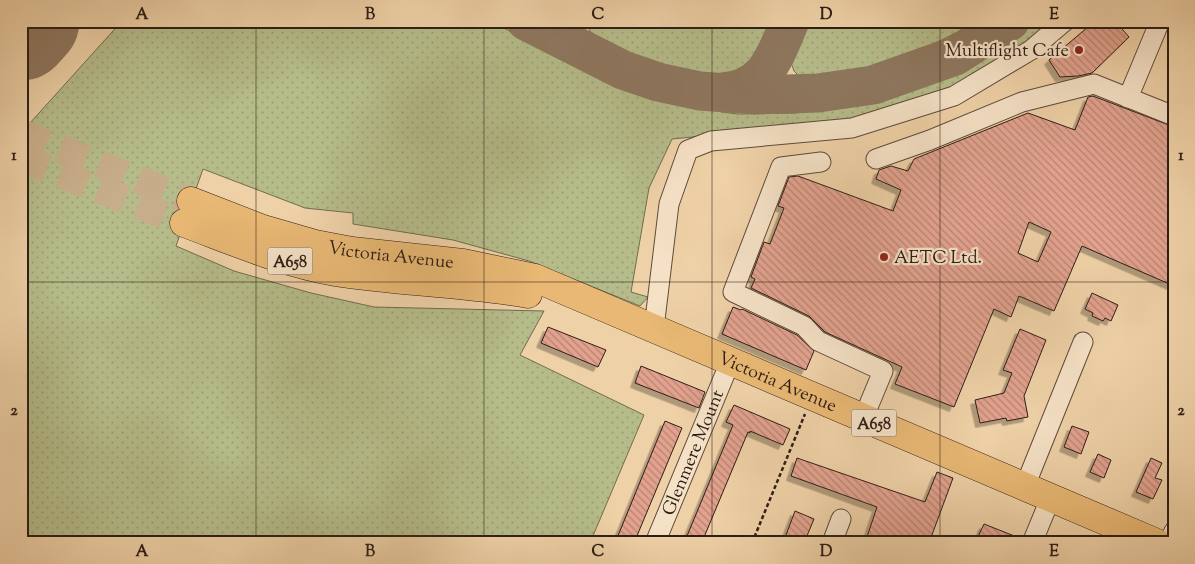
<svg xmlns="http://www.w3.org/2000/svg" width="1195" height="564" viewBox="0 0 1195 564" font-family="'Sorts Mill Goudy',serif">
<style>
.grass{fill:url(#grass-dots);stroke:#716c50}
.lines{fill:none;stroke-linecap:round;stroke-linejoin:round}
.taxiway{stroke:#8e775f;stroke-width:39}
.runway{stroke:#8e775f;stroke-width:99}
.building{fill:url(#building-back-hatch);stroke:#2d1d17;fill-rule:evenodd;filter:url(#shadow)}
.highway-tunnel{stroke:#c8ad8a;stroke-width:28;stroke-dasharray:28 14;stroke-linecap:butt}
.minor-casing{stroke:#5e4a3b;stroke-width:21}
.highway-casing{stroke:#2d1d17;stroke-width:29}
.path{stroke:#2d1d17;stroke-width:2.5;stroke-dasharray:4 2.5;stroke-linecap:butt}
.minor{stroke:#f5e1c6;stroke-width:19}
.highway{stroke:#e8b874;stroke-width:28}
.grid{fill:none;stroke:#2d1d17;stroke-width:1;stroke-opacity:0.55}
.poi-dot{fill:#8f2418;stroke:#f5e1c6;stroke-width:2}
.labels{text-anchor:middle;stroke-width:4.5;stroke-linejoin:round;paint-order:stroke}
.shield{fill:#f5e1c6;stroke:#69584c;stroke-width:1}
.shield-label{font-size:16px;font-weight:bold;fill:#2d1d17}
.poi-label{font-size:18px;fill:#2d1d17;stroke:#f5e1c6;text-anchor:end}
.street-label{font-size:18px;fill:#2d1d17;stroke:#f5e1c6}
.neatline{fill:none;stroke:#2d1d17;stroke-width:2}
.grid-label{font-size:16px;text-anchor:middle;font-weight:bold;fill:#2d1d17}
</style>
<defs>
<pattern id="grass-dots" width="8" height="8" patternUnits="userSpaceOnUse" patternTransform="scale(1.25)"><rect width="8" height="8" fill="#b5bc8a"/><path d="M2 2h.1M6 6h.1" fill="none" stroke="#9ca176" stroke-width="1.8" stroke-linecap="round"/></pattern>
<pattern id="building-back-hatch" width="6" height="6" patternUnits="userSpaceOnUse" patternTransform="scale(1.25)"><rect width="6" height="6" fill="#e2a28e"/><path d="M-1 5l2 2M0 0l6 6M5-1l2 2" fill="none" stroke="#b88373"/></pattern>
<filter id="shadow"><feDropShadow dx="-4.5" dy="4.5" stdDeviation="0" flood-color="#0004"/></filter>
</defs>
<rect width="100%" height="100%" fill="#efd1a7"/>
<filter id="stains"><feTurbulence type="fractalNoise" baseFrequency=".004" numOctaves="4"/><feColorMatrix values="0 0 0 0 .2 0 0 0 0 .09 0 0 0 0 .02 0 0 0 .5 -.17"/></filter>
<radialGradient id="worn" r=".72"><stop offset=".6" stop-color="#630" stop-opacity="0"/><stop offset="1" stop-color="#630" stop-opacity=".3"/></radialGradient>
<path class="grass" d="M 122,21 L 489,21 L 613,81 L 688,107 L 737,114 L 796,113 L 846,107 L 873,101 L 901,93 L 950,72 L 1001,45 L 1003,41 L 1010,40 L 1035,21 L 1051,21 L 1022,45 L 964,83 L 848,122 L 672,139 L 649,188 L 631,292 L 648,297 L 640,306 L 529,261 L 453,240 L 353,224 L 353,213 L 305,208 L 203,169 L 176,246 L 234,271 L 311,293 L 374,307 L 544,311 L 520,355 L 644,415 L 590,543 L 21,543 L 21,133 Z
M 584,21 L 773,21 L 755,63 L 737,76 L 712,75 L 665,65 L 597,42 Z
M 806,21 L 915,21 L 916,24 L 923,21 L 972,21 L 970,26 L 923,49 L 865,68 L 802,79 L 794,71 L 790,60 Z"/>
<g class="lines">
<path class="taxiway" d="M 526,21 L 623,70 L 658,82 L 700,91 L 755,95 L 818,93 L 873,85 L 955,56 L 1010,21
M 723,92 C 766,89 775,56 790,21"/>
<path class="runway" d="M 21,31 L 30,21"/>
</g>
<path class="building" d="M 1095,21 L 1115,21 L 1129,37 L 1092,73 L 1078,76 L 1060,77 L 1049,60 Z
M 1093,96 L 1174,127 L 1174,286 L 1082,246 L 1054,311 L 1019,296 L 1011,317 L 994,309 L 954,407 L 895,384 L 902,367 L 825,332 L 809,316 L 751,288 L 755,279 L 751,277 L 764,242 L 770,244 L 784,208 L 778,206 L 789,177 L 798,176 L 893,211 L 901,190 L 876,179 L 879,170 L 891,166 L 908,171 L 914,159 L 1028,113 L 1075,130 L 1088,97 ZM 1029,222 L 1051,232 L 1038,262 L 1018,253 Z
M 1092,293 L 1118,305 L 1111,321 L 1105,318 L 1103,321 L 1092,316 L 1093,313 L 1085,309 Z
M 733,307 L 741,310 L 742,309 L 797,335 L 814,351 L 806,370 L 722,334 Z
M 548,327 L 606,350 L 598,367 L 541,343 Z
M 1020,329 L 1046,340 L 1024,396 L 1028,417 L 1007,421 L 1006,418 L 980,423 L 975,400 L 1004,393 L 1012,373 L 1003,370 Z
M 641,366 L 705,392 L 699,408 L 635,383 Z
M 734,405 L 790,429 L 783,445 L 750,431 L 750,433 L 748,432 L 702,542 L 687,536 L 733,425 L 726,422 Z
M 665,421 L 682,428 L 634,543 L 615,543 Z
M 1072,426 L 1089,432 L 1081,454 L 1064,447 Z
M 1098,454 L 1111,460 L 1104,478 L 1090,472 Z
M 797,458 L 925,502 L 937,472 L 953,478 L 929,543 L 865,543 L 877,507 L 791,476 Z
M 1151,458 L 1162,463 L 1155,478 L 1162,480 L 1153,499 L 1136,492 Z
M 795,511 L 814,519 L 804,543 L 783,543 Z
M 984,524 L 1022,539 L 1021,543 L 975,543 Z"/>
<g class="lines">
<path class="highway-tunnel" d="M 21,133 L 191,201
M 21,158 L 184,223"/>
<defs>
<g id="minor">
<path d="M 1128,98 L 1160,21"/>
<path d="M 876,159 L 930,140 L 1022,102 L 1094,84 L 1174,116"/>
<path d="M 821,162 L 781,167 L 733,292 L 804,326 L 818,341 L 883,371 L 863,419"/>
<path d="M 654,328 L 669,204 L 688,150 L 711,141 L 852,128 L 954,96 L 1031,50 L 1065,21"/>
<path d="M 1025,486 L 1083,342"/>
<path id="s1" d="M 655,543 L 730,362"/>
<path d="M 832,543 L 841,519"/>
<path d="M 1032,543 L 1051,497"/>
<path d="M 1169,543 L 1174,531"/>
</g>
<g id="highway">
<path id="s2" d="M 191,201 L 263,229 L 315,244 L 352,251 L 463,263 L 535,278 L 1157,543"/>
<path d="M 184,223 C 233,241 283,263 335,272 C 399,282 464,283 528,294"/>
</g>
</defs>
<use href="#minor" class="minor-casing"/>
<use href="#highway" class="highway-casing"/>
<path class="path" d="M 752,543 L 805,414"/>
<use href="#minor" class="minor"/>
<use href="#highway" class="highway"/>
</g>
<path class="grid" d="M 256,21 L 256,543M 484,21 L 484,543M 712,21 L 712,543M 940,21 L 940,543M 21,282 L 1174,282"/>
<g class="poi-dot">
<circle cx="1079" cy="50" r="5"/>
<circle cx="884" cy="257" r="5"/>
</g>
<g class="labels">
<g class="shield">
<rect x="267.5" y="247.5" width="45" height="27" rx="4"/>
<rect x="851.5" y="409.5" width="45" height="27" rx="4"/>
</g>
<g class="shield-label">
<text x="290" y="267">A658</text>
<text x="874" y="429">A658</text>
</g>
<g class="poi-label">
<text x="1069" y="56">Multiflight Cafe</text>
<text x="894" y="263" text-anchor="start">AETC Ltd.</text>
</g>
<g class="street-label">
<text dy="6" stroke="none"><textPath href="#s2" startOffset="208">Victoria Avenue</textPath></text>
<text dy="6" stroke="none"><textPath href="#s2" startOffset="618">Victoria Avenue</textPath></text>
<text dy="6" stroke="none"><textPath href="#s1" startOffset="98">Glenmere Mount</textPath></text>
</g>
</g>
<rect width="1195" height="564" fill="none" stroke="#efd1a7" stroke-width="55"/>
<rect x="28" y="28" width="1140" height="508" class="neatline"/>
<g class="grid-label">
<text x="142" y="19">A</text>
<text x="370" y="19">B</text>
<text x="598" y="19">C</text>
<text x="826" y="19">D</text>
<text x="1054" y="19">E</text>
<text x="14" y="160">1</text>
<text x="1181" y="160">1</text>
<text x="14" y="415">2</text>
<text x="1181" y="415">2</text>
<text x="142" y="556">A</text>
<text x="370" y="556">B</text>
<text x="598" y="556">C</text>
<text x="826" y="556">D</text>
<text x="1054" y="556">E</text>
</g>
<rect width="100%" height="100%" filter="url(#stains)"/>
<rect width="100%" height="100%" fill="url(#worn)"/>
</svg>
